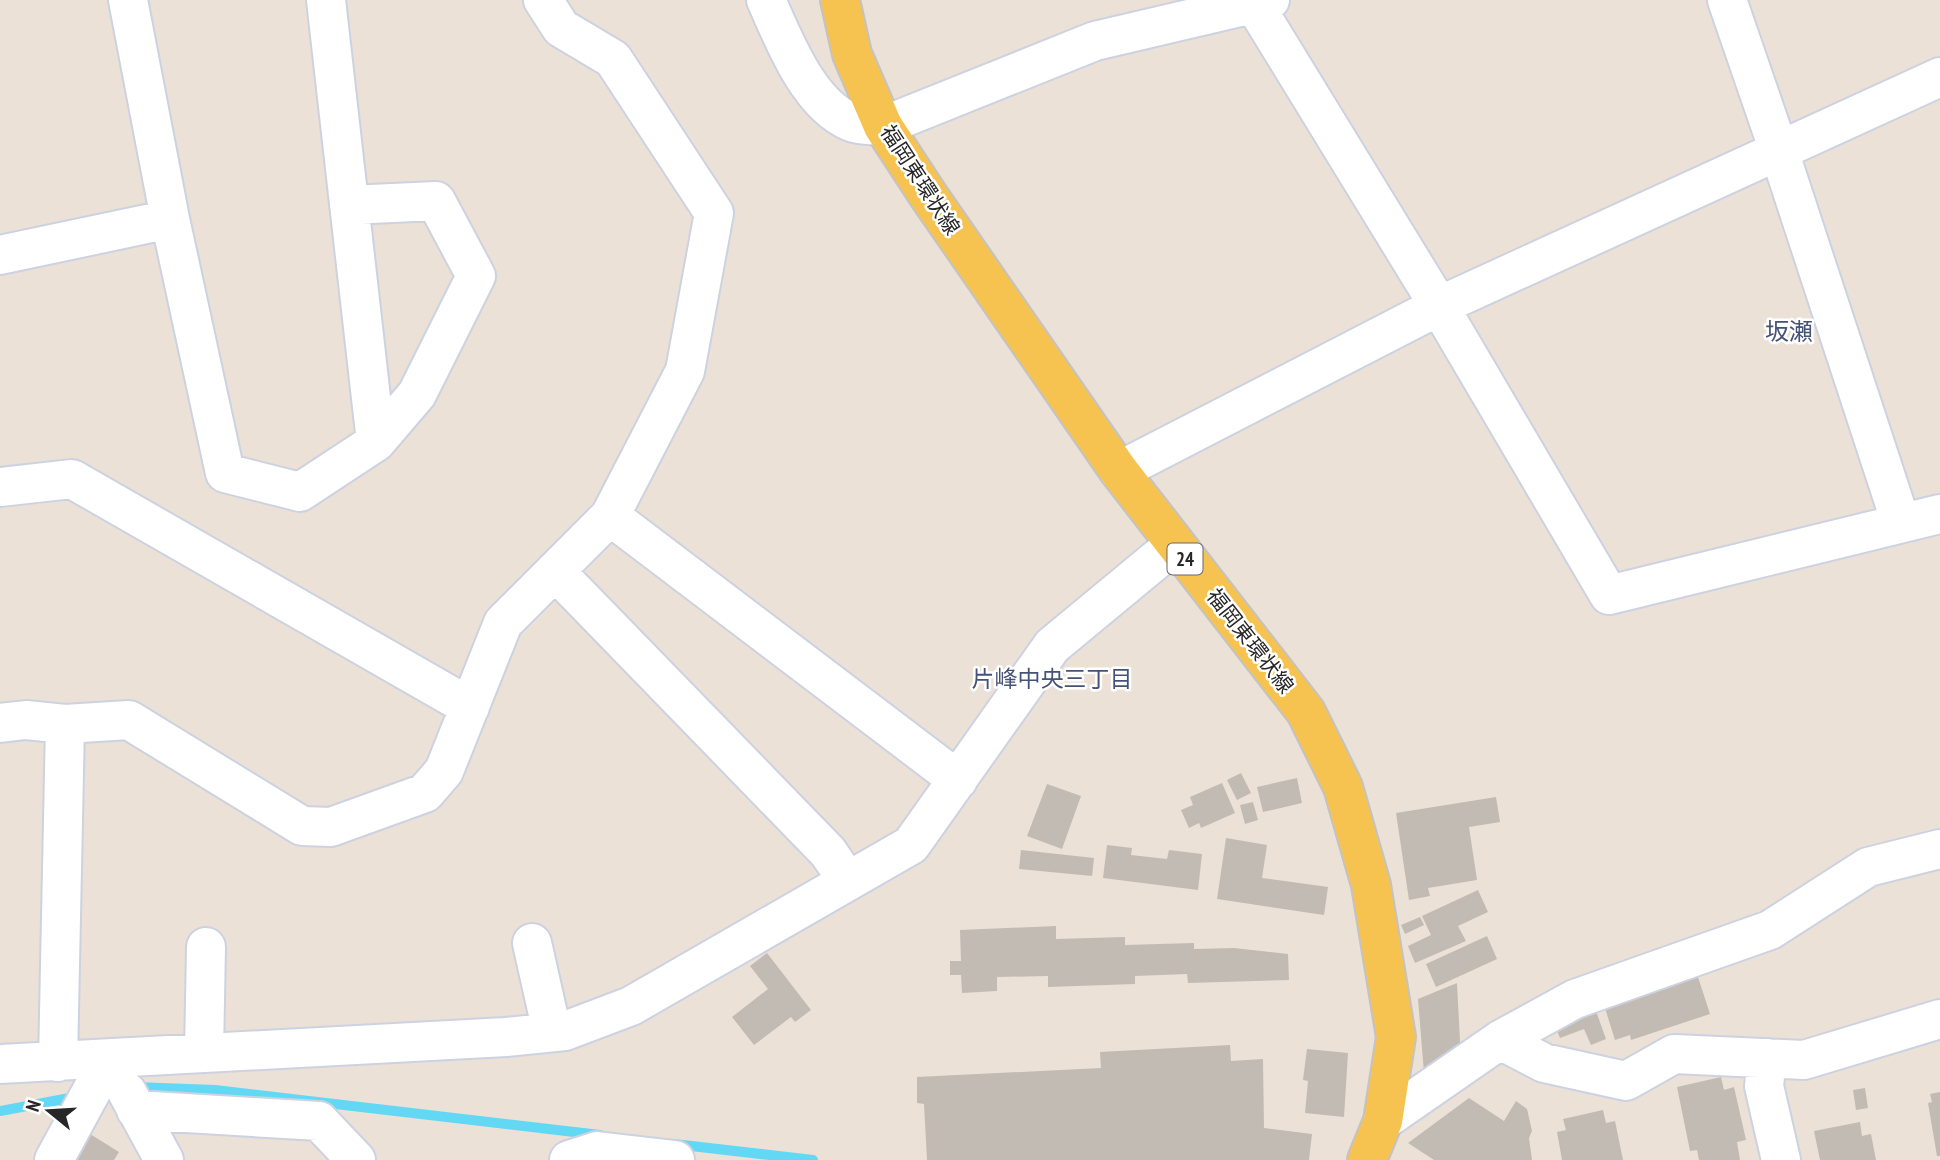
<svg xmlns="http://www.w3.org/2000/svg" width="1940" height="1160" viewBox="0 0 1940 1160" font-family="'PT Sans Narrow','Noto Sans JP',sans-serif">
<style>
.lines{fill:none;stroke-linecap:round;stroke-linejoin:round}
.stream{stroke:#63d8f4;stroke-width:10}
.building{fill:#c2bbb4}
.minor-casing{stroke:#cdd2e1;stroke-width:42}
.major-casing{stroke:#c3c3c3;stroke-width:42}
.minor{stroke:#fff;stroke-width:38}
.major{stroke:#f7c350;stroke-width:38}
.labels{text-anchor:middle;stroke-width:5;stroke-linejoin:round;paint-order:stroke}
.shield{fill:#fff;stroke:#686868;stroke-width:2}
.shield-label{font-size:19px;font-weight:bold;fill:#272727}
.street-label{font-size:21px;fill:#272727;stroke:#fff}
.neighbourhood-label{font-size:23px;fill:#465379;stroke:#fff}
.quarter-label{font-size:24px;fill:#465379;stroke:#fff}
</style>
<rect width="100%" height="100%" fill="#ebe1d7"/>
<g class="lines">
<path class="stream" d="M 135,1087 L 215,1090 L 600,1135
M 0,1111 L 75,1097
M 674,1144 L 813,1160"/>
</g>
<path class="building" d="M 1241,773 L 1251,793 L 1237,800 L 1227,780 Z
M 1297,778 L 1302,803 L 1263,812 L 1257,787 Z
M 1222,783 L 1235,813 L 1201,828 L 1199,823 L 1189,828 L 1181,810 L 1193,805 L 1190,797 Z
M 1047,784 L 1081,796 L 1062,849 L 1027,836 Z
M 1496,797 L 1500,822 L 1469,827 L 1477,880 L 1428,888 L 1430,896 L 1409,900 L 1396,813 Z
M 1253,802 L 1258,820 L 1245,824 L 1240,805 Z
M 1226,838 L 1267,845 L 1262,878 L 1328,887 L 1324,915 L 1217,899 Z
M 1107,845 L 1132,848 L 1131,855 L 1167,859 L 1169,850 L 1202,854 L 1198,890 L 1103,878 Z
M 1021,850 L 1094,858 L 1092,876 L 1019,869 Z
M 1478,890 L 1488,912 L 1458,926 L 1466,941 L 1415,963 L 1408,946 L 1431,935 L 1422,916 Z
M 1420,917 L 1424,925 L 1405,934 L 1401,925 Z
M 1056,926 L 1056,939 L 1125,937 L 1125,945 L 1194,943 L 1194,949 L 1234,948 L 1288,954 L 1289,980 L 1188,983 L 1187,974 L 1135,976 L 1135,984 L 1048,987 L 1048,976 L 997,977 L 997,991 L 962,993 L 961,975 L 950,975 L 950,961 L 961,961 L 960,930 Z
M 1487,936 L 1497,959 L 1436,987 L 1426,964 Z
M 767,953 L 811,1010 L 795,1022 L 791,1017 L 754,1045 L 732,1017 L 768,989 L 750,966 Z
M 1697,974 L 1710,1014 L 1631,1040 L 1630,1035 L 1615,1040 L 1604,1005 Z
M 1457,983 L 1461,1061 L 1424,1073 L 1418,999 Z
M 1596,1011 L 1606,1039 L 1591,1045 L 1584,1029 L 1560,1038 L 1555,1026 Z
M 1230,1045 L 1231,1061 L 1263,1059 L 1264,1128 L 1312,1134 L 1309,1160 L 927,1160 L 924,1104 L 917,1103 L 917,1077 L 1101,1068 L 1100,1052 Z
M 1307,1049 L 1348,1053 L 1344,1117 L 1305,1113 L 1308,1081 L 1303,1080 Z
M 1721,1077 L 1724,1090 L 1734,1087 L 1746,1140 L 1737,1142 L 1740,1160 L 1699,1160 L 1697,1150 L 1690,1151 L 1677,1087 Z
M 1865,1088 L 1868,1108 L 1856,1110 L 1853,1090 Z
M 1940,1092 L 1940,1156 L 1937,1156 L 1928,1103 L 1932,1102 L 1930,1094 Z
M 1469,1098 L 1504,1121 L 1516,1101 L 1527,1109 L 1532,1131 L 1529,1138 L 1532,1160 L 1434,1160 L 1408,1143 Z
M 1603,1110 L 1606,1123 L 1615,1121 L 1623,1160 L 1562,1160 L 1557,1132 L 1566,1130 L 1563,1119 Z
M 1860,1122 L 1862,1136 L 1871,1134 L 1876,1160 L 1820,1160 L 1814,1131 Z
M 90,1134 L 119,1152 L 114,1160 L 74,1160 Z"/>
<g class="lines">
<defs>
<path id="minor" d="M 128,0 L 170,219 L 225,473 L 300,492 L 376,442 L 326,0
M 766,0 C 784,40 808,104 851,122 C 860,126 873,125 883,126 L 1095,41 L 1270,0
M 1254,0 L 1254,4 L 1439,306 L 1609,595 L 1940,514
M 1727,0 L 1779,151 L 1901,523
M 349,205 L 436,201 L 476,276 L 417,394 L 376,442
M 0,255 L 170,219
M 1119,471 L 1439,306 L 1940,77
M 0,487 L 72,479 L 470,707
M 610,516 L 958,780
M 555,571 L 828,852 L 848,881
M 0,723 L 26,720 L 65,724 L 129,720 L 302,826 L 331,827 L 425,793 L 444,771 L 503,623 L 610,516 L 685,371 L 714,213 L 613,59 L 561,28 L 543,0
M 532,943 L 552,1032
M 1500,1040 L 1544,1063 L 1626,1081 L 1674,1054 L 1804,1060 L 1940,1019
M 204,1053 L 206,947
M 1767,1058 L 1764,1086 L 1781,1160
M 58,1062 L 65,724
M 0,1064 L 506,1037 L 565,1031 L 631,1006 L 911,845 L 1052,646 L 1174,545
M 127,1092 L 164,1160
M 136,1110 L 319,1121 L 356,1160
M 1383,1121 L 1500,1040 L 1575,999 L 1770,930 L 1868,867 L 1940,849
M 54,1160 L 109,1059
M 569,1160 L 597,1151 L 675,1160"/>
<path id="major" d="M 840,0 L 852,54 L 883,126 L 928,195 L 1119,471 L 1306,712 L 1343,787 L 1371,885 L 1396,1037 L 1383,1121 L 1367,1160"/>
</defs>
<use href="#minor" class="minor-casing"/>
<use href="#major" class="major-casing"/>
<use href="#minor" class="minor"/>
<use href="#major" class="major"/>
</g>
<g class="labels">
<rect class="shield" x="1167.5" y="543.5" width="35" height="31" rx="5"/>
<g class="shield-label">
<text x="1185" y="566">24</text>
</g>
<g class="street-label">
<text transform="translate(920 180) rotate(57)" y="7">福岡東環状線</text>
<text transform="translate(1250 641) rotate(52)" y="7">福岡東環状線</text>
</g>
<g class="neighbourhood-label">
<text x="1052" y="687">片峰中央三丁目</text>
</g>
<g class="quarter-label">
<text x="1789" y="340">坂瀬</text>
</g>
</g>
<g transform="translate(49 1111) rotate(288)" stroke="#ffffff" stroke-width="5" paint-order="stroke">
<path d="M0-5L12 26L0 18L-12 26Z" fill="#272727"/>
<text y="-10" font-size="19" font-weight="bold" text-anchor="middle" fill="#272727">N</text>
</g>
</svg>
